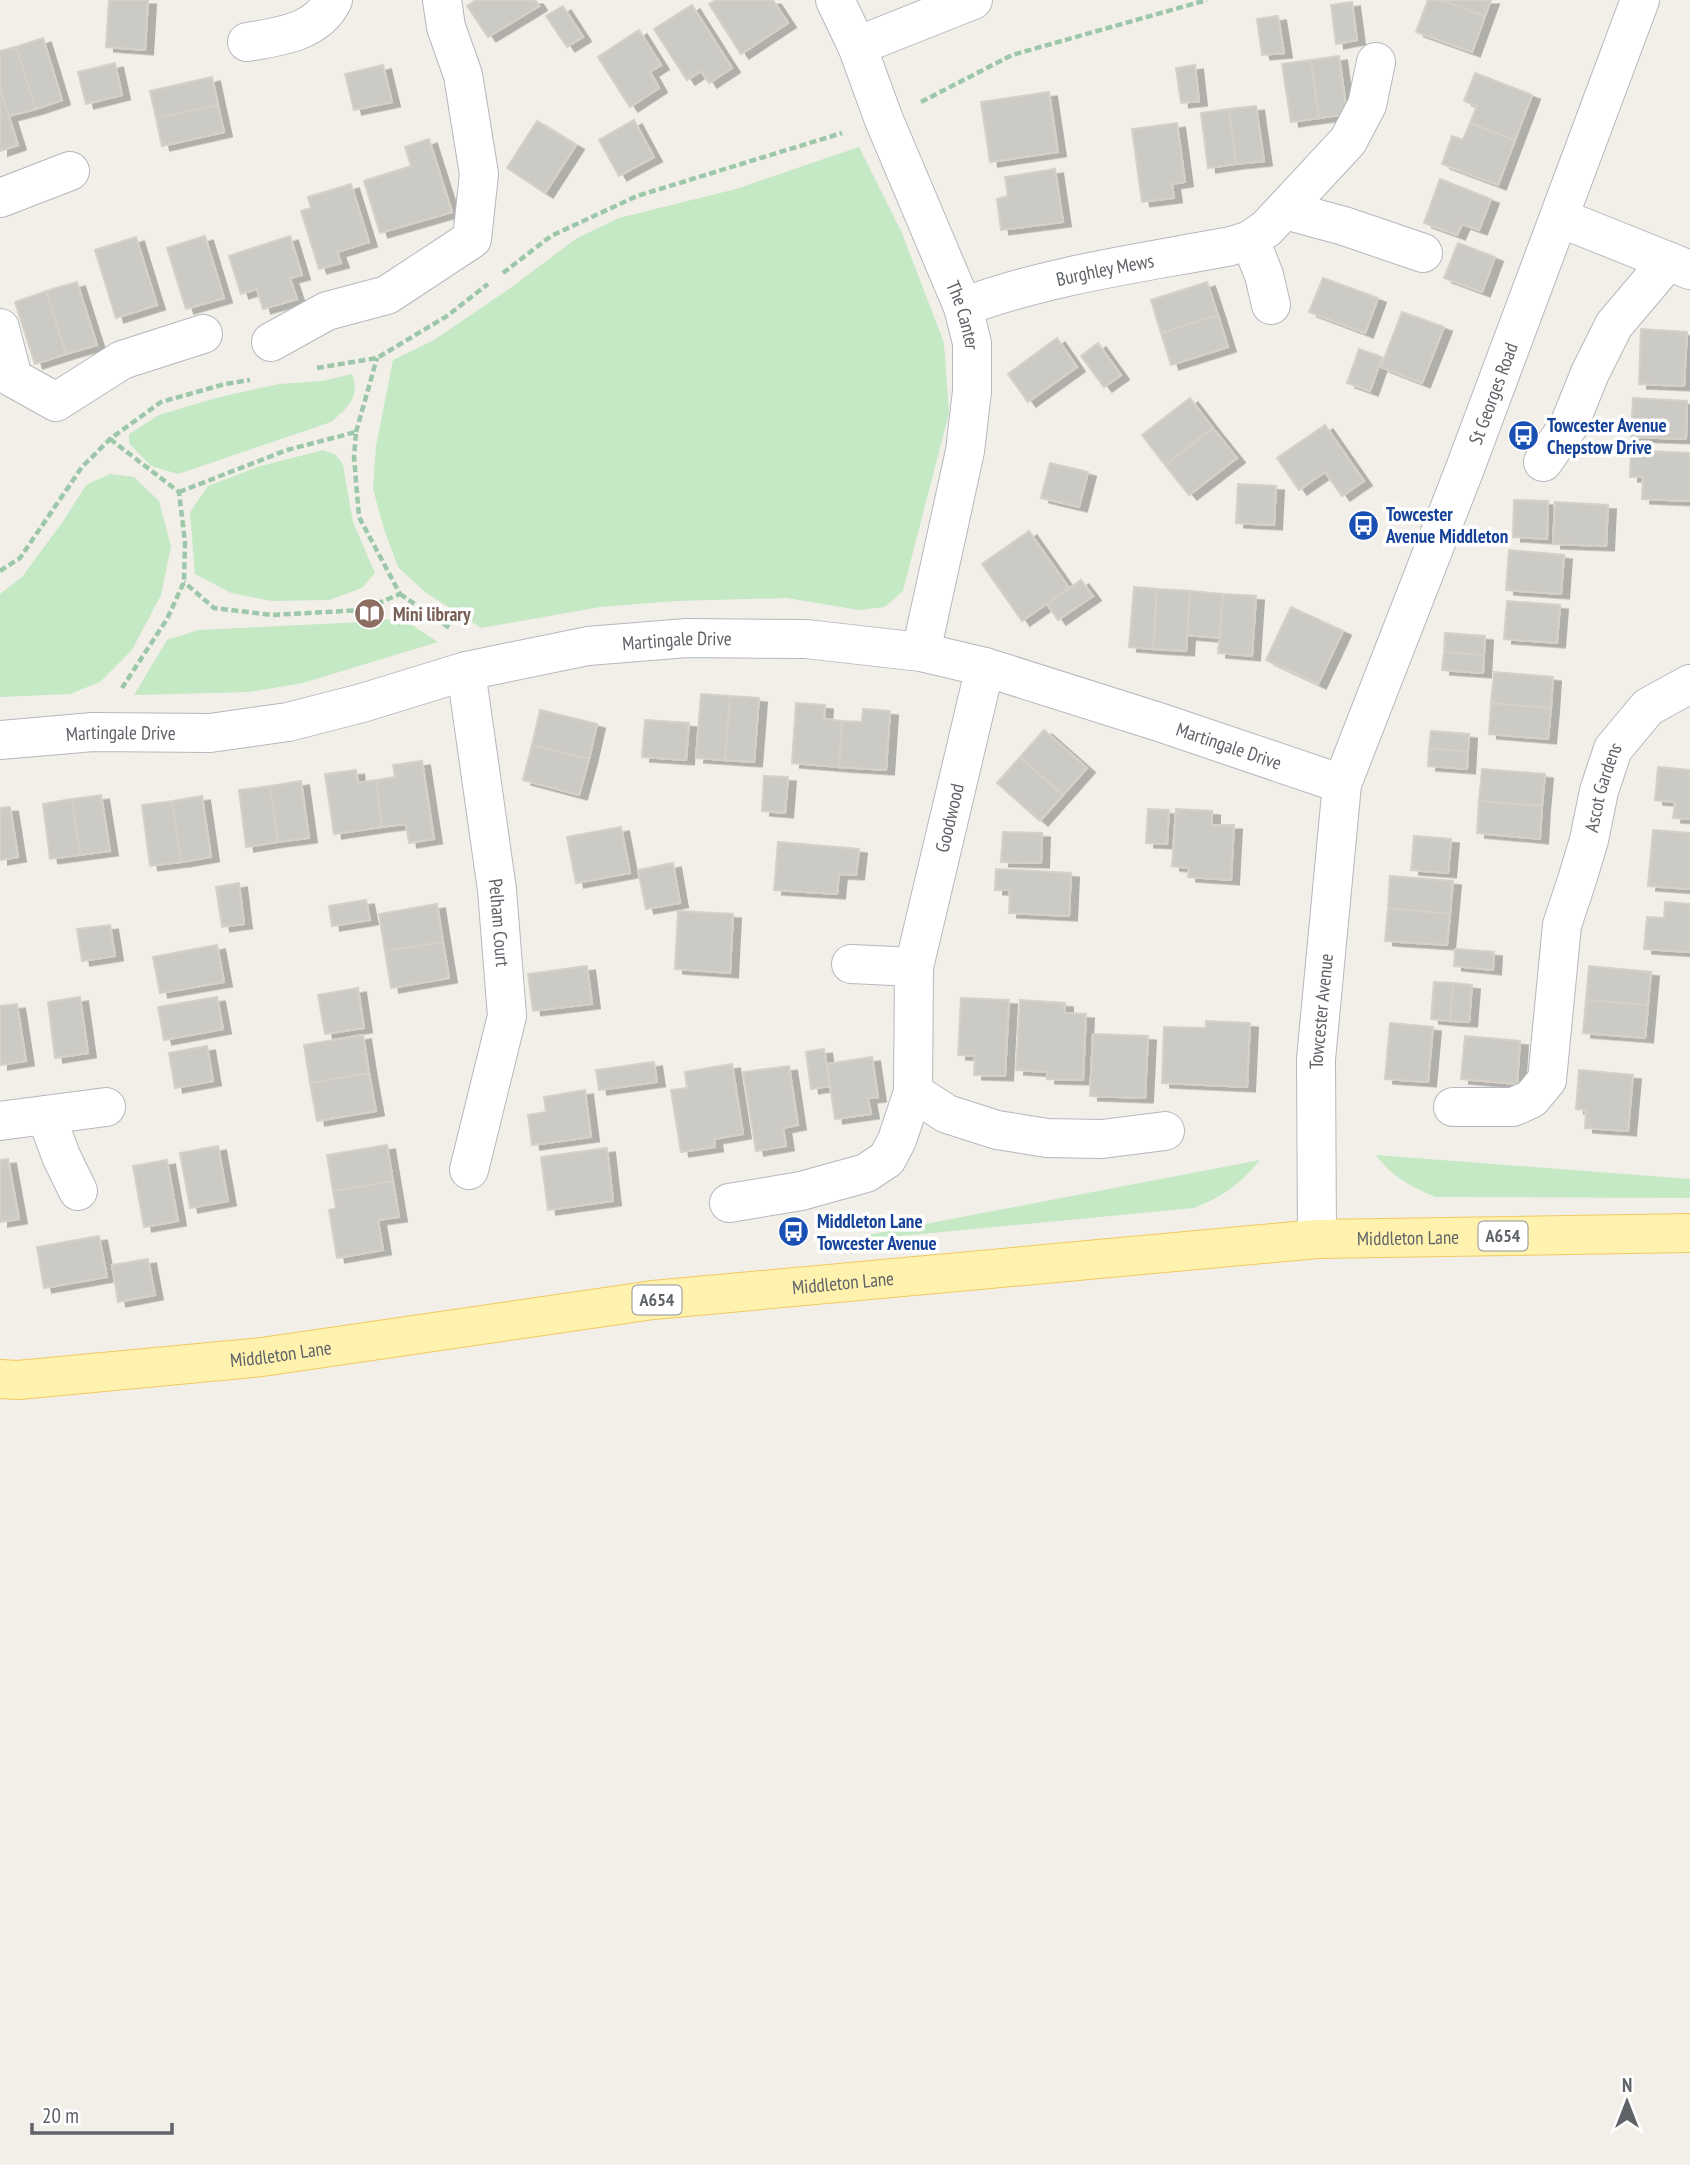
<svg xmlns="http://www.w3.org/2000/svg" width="1690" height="2165" viewBox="0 0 1690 2165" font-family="'PT Sans Narrow',sans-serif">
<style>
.green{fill:#c5e8c5}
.building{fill:#cccac5;stroke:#d6d1c6;stroke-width:2;filter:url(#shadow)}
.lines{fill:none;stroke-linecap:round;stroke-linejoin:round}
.minor-casing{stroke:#b5b8bc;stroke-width:40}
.major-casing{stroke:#f2c960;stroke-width:40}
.path{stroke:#9cc7a9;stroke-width:4.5;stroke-dasharray:7 3.5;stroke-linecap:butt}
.minor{stroke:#fff;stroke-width:38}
.major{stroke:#fff2af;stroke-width:38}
.labels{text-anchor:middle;stroke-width:7;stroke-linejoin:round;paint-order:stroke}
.shield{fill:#fff;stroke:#8f9295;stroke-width:2}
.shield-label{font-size:18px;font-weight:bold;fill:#5f6368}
.street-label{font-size:19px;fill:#5f6368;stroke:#fff}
.transit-label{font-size:19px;font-weight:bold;fill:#164399;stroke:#fff;text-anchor:start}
.education-label{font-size:19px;font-weight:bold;fill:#785e54;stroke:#fff;text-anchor:start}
</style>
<defs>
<filter id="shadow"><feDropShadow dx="8" dy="4.5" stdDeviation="0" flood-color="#0004"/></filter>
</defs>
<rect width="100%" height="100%" fill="#f1efe8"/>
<path class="green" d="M 859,147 L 902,233 L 944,343 L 949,413 L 903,591 L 885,607 L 859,610 L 787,598 L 676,601 L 600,607 L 481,628 L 425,592 L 398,567 L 384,529 L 373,489 L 376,446 L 393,360 L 434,340 L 509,289 L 577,238 L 619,218 L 736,189 Z
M 352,374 C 360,398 349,406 331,422 L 178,474 L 151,466 L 129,443 L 129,434 L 159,415 L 216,398 L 279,384 L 322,381 Z
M 323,450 L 336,455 L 343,465 L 353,522 L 375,573 L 362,588 L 329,600 L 272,601 L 231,593 L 195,574 L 190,512 L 208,486 L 257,467 Z
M 110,474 L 134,477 L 159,501 L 171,546 L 161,595 L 132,650 L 100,682 L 70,694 L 0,697 L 0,594 L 22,577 L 64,520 L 86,485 Z
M 401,618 L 438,642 L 303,683 L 249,692 L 134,695 L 167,640 L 198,630 L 364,622 Z
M 1376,1155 L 1690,1179 L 1690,1198 L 1436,1197 C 1411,1187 1392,1177 1376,1155 Z
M 1260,1160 C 1238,1186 1225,1195 1194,1208 L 826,1243 Z"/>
<path class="building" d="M 109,0 L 148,0 L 145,50 L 106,47 Z
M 476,0 L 535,0 L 539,6 L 488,37 L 467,6 Z
M 716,0 L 773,0 L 788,23 L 741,54 L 709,4 Z
M 1428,0 L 1440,0 L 1485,16 L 1472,52 L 1416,32 Z
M 1440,0 L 1491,0 L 1485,16 Z
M 1352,2 L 1357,40 L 1336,44 L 1331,5 Z
M 692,5 L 732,68 L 709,83 L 701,71 L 687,80 L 654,29 Z
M 563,6 L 583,37 L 567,47 L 546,16 Z
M 1278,16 L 1284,53 L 1262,55 L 1257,19 Z
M 639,30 L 661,65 L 650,72 L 659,88 L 630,107 L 598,57 Z
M 43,38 L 62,100 L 36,109 L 16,47 Z
M 16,47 L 36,109 L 9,116 L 0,88 L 0,51 Z
M 1339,56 L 1347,114 L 1319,118 L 1311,60 Z
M 1311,60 L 1319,118 L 1291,122 L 1282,64 Z
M 115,63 L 122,95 L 86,104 L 78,72 Z
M 383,65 L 392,102 L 354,110 L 345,74 Z
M 1195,65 L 1199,101 L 1181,103 L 1176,68 Z
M 1475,73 L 1532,95 L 1515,140 L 1470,123 L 1477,106 L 1464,101 Z
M 212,77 L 218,105 L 156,118 L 150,91 Z
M 0,88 L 18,145 L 0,151 Z
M 1049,92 L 1058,152 L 990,162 L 981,102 Z
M 218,105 L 224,132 L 162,146 L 156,118 Z
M 1256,106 L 1264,161 L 1236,164 L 1229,109 Z
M 1229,109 L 1236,164 L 1208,168 L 1201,113 Z
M 634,120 L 654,157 L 619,176 L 599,140 Z
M 537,121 L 576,145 L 545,193 L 507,168 Z
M 1177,123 L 1185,182 L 1172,184 L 1174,198 L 1142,202 L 1132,129 Z
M 1470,123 L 1515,140 L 1498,185 L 1442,164 L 1452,136 L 1463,140 Z
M 429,139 L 452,212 L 380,233 L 364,181 L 411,166 L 405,147 Z
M 1055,169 L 1063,222 L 1001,230 L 997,199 L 1008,196 L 1005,177 Z
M 1440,179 L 1491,199 L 1479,230 L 1462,224 L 1457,235 L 1424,223 Z
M 351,184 L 369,242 L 337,252 L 341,263 L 319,269 L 301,211 L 311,208 L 308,197 Z
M 205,236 L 224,298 L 186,309 L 167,248 Z
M 290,236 L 302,275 L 290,278 L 297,299 L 263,309 L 257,289 L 241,294 L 229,256 Z
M 136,237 L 157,305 L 116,318 L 95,250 Z
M 1458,243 L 1495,257 L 1482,292 L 1444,278 Z
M 1323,278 L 1378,298 L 1365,333 L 1309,312 Z
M 77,282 L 97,345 L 66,354 L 46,291 Z
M 1207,282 L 1218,315 L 1161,333 L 1151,300 Z
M 46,291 L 66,354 L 35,364 L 15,302 Z
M 1402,312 L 1444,327 L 1422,383 L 1381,367 Z
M 1218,315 L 1228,347 L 1171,365 L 1161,333 Z
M 1641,329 L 1687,332 L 1684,386 L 1639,384 Z
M 1057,338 L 1077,367 L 1028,402 L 1008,374 Z
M 1098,343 L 1121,375 L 1104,387 L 1081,356 Z
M 1359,349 L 1382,357 L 1370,391 L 1347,383 Z
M 1190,398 L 1213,428 L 1165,465 L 1142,435 Z
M 1633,398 L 1687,401 L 1686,439 L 1631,437 Z
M 1325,425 L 1364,481 L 1342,496 L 1325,472 L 1299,490 L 1277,458 Z
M 1213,428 L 1237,458 L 1189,495 L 1165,465 Z
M 1631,450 L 1690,453 L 1690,501 L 1642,499 L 1643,477 L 1630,477 Z
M 1050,463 L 1088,472 L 1079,507 L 1041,498 Z
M 1238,484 L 1276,486 L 1274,525 L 1236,523 Z
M 1514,500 L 1548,501 L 1547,539 L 1513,537 Z
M 1555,502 L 1608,505 L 1606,546 L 1553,544 Z
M 1029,531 L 1069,588 L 1022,621 L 982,564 Z
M 1509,550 L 1564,555 L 1561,594 L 1506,590 Z
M 1081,580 L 1093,596 L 1058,620 L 1047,604 Z
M 1134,587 L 1157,589 L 1153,649 L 1129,647 Z
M 1157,589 L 1190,591 L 1186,651 L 1153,649 Z
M 1190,591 L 1223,594 L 1220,638 L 1187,635 Z
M 1223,594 L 1256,596 L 1252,656 L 1218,653 Z
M 1507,601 L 1560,605 L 1557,643 L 1504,639 Z
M 1291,607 L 1343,631 L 1318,684 L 1266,660 Z
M 1445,633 L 1485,636 L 1484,655 L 1444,652 Z
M 1444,652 L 1484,655 L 1483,673 L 1442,670 Z
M 1494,672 L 1553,677 L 1551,708 L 1491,703 Z
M 701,694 L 730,696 L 725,760 L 696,758 Z
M 730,696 L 759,698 L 754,762 L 725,760 Z
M 796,703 L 825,705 L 824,719 L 842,721 L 839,767 L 792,763 Z
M 1491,703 L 1551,708 L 1548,739 L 1489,734 Z
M 863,709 L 890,711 L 886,770 L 839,767 L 842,721 L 862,722 Z
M 540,710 L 597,724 L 589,759 L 532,745 Z
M 645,720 L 689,723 L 686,760 L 642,757 Z
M 1044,730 L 1087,768 L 1063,795 L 1020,757 Z
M 1431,731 L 1469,734 L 1468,752 L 1429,748 Z
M 532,745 L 589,759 L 579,795 L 523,780 Z
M 1429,748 L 1468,752 L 1467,769 L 1428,766 Z
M 1020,757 L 1063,795 L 1040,821 L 997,783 Z
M 422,761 L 434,839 L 409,843 L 406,824 L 382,827 L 376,780 L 395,777 L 393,765 Z
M 1658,767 L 1690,770 L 1690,819 L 1673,818 L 1675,802 L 1655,800 Z
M 1482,769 L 1545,774 L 1542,806 L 1479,801 Z
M 356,770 L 358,783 L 376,780 L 382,827 L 334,834 L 325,774 Z
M 764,776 L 788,777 L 785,813 L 762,811 Z
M 301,781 L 309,838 L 278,842 L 270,786 Z
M 270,786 L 278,842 L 246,847 L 239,790 Z
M 101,795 L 110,851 L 80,855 L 72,799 Z
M 202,796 L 211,857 L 181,862 L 172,801 Z
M 72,799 L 80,855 L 50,859 L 43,804 Z
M 172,801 L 181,862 L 150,866 L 142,805 Z
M 1479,801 L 1542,806 L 1540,839 L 1477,833 Z
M 10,807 L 18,857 L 0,860 L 0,808 Z
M 1148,809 L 1169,810 L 1167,844 L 1146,843 Z
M 1176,809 L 1212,811 L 1212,825 L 1234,825 L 1231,880 L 1188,877 L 1189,868 L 1172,866 Z
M 621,827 L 630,873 L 576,883 L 567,837 Z
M 1653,830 L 1690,833 L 1690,889 L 1648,886 Z
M 1003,832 L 1042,833 L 1041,863 L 1001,862 Z
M 1414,836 L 1451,839 L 1448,873 L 1411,870 Z
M 778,842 L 859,849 L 856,875 L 839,874 L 837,894 L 774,890 Z
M 673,863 L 680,903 L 646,909 L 638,870 Z
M 996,869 L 1071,873 L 1069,916 L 1009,913 L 1010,890 L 995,890 Z
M 1390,876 L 1453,881 L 1450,914 L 1388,908 Z
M 239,883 L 244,924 L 222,927 L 216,887 Z
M 366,900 L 370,920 L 332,926 L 329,906 Z
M 1665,902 L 1690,904 L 1690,952 L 1644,949 L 1647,917 L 1664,918 Z
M 437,904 L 443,942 L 385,951 L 379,914 Z
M 1388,908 L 1450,914 L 1447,945 L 1385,941 Z
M 678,911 L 733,914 L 730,973 L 675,969 Z
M 110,925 L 115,956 L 82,961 L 77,929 Z
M 443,942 L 449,978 L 391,988 L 385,951 Z
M 217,945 L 224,982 L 160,993 L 153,957 Z
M 1455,949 L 1494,952 L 1493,970 L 1454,966 Z
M 587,966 L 592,1004 L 533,1011 L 528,974 Z
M 1589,966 L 1651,972 L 1648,1005 L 1586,1000 Z
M 1434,982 L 1453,983 L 1450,1021 L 1431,1019 Z
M 1453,983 L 1472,985 L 1469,1022 L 1450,1021 Z
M 358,988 L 364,1028 L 325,1034 L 318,995 Z
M 80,997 L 88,1053 L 55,1058 L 48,1002 Z
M 217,997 L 223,1029 L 164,1040 L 158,1007 Z
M 961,998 L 1009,1000 L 1005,1076 L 974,1075 L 975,1056 L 958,1055 Z
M 1020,1000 L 1065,1003 L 1065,1013 L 1086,1014 L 1083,1080 L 1047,1079 L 1048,1072 L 1016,1070 Z
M 1586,1000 L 1648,1005 L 1645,1038 L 1583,1033 Z
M 17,1004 L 26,1061 L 0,1065 L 0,1006 Z
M 1206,1021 L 1250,1023 L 1247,1087 L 1162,1083 L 1164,1027 L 1206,1028 Z
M 1390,1023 L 1433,1027 L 1428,1082 L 1385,1079 Z
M 1093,1034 L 1148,1036 L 1145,1098 L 1090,1096 Z
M 363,1035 L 369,1073 L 310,1083 L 304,1045 Z
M 1465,1036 L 1520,1041 L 1517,1084 L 1461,1079 Z
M 207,1046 L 213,1081 L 175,1088 L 169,1053 Z
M 824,1049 L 830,1086 L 811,1089 L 806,1052 Z
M 872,1057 L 878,1097 L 868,1098 L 871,1114 L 835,1119 L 827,1064 Z
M 654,1062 L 657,1082 L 599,1090 L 596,1070 Z
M 732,1064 L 743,1134 L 714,1139 L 715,1147 L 681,1152 L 671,1090 L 687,1088 L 685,1072 Z
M 789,1066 L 798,1125 L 783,1128 L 786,1146 L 756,1151 L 743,1072 Z
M 1579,1070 L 1633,1075 L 1628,1131 L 1585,1128 L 1586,1110 L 1576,1109 Z
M 369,1073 L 376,1111 L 317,1121 L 310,1083 Z
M 585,1090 L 591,1137 L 532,1145 L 528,1115 L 546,1112 L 544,1097 Z
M 387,1145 L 393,1181 L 333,1191 L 327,1155 Z
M 218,1146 L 228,1201 L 190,1208 L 180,1153 Z
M 607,1148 L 613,1201 L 548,1210 L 541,1157 Z
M 8,1159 L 19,1219 L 0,1222 L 0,1160 Z
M 167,1160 L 178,1221 L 144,1227 L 133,1166 Z
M 393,1181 L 399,1217 L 378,1220 L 383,1250 L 337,1258 L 329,1210 L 336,1208 L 333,1191 Z
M 99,1236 L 107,1277 L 44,1288 L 37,1247 Z
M 148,1259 L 155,1295 L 118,1302 L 112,1265 Z"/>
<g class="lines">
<defs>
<g id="minor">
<path id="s1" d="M 835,0 L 857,46 L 884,120 L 963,307 L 972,343 L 972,391 L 965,451 L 921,652"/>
<path d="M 247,42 C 279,37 318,32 333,0"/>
<path d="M 857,46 L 973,0"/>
<path d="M 0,198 L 70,171"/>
<path d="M 1285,210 L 1344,226 L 1423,253"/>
<path d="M 1560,218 L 1690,270"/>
<path d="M 1250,240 L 1264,275 L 1271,305"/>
<path id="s2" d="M 963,307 C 1049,275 1141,263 1231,246 L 1250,240 L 1267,228 L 1348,141 L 1367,105 L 1376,62"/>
<path d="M 0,328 L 13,378 L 56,402 L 122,360 L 203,334"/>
<path d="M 271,342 L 327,311 L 387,295 L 472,239 L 479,174 L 463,75 L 446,27 L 442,0"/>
<path d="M 1543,462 L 1569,425 L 1590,373 L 1614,325 L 1668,261"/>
<path id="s3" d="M 466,671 L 497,890 L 507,1016 L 469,1170"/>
<path id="s4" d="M 0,740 L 93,732 L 210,733 L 288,722 L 362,703 L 466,671 L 588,646 L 687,638 L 806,639 L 921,652 L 985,667 L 1162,723 L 1342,784"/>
<path d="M 851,964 L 914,967"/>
<path d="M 913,1092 L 947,1114 L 997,1130 L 1047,1138 L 1102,1139 L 1165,1131"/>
<path id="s5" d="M 1453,1107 L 1513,1107 L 1531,1099 L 1547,1080 L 1562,925 L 1577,880 L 1589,840 L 1599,791 L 1613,749 L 1648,707 L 1690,684"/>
<path d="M 46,1115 L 61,1156 L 78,1191"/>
<path d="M 0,1121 L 106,1107"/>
<path id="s6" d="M 729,1203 L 801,1191 L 866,1173 L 887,1159 L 897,1140 L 913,1092 L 914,967 L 985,667"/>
<path id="s7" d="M 1317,1239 L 1316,1059 L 1342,784 L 1464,471 L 1640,0"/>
</g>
<g id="major">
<path id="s8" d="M 0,1379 L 18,1380 L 262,1357 L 653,1300 L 1317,1239 L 1690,1233"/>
</g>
</defs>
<use href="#minor" class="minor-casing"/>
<use href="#major" class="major-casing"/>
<path class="path" d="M 921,102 L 1012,55 L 1207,0
M 503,273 L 551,236 L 637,196 L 842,133
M 317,368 L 377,358 L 447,316 L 488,284
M 356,432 L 377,358
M 110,439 L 179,492 L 185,542 L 184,582 L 167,619 L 122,688
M 179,492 L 287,450 L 356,432 L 354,457 L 359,517 L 400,594 L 362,610 L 272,615 L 214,608 L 184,582
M 0,571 L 20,558 L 82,467 L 110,439 L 161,402 L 225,384 L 250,380
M 400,594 L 451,629"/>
<use href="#minor" class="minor"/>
<use href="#major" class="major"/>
</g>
<defs>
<symbol id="bus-disc" viewBox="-11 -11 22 22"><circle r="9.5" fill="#1a4fb4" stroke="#fff"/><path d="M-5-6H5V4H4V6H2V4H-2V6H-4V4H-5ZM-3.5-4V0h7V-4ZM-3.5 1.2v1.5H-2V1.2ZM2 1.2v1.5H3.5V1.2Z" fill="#fff"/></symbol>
<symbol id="library-disc" viewBox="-11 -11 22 22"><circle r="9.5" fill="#8d6e63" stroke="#fff"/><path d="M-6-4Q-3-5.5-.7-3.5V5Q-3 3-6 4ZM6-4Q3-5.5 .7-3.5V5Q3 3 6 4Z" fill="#fff"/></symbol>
</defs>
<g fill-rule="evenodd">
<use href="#bus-disc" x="1506" y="418" width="35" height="35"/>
<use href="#bus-disc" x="1346" y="508" width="35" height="35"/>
<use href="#library-disc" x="352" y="596" width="35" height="35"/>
<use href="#bus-disc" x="776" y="1214" width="35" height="35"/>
</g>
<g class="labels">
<g class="shield">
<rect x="1478.5" y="1221.5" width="49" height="29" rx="5"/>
<rect x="632.5" y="1285.5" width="49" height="29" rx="5"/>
</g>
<g class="shield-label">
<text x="1503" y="1242">A654</text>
<text x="657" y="1306">A654</text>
</g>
<g class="street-label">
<text dy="7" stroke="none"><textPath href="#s2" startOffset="147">Burghley Mews</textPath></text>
<text dy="7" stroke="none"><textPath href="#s1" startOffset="341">The Canter</textPath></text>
<text dy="7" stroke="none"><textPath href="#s7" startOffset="875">St Georges Road</textPath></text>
<text dy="7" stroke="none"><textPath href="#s4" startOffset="688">Martingale Drive</textPath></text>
<text dy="7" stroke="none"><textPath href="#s4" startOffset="121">Martingale Drive</textPath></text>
<text dy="7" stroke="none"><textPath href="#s4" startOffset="1255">Martingale Drive</textPath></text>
<text dy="7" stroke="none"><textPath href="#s5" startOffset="404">Ascot Gardens</textPath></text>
<text dy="7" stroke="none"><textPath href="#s6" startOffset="516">Goodwood</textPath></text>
<text dy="7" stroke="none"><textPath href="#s3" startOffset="254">Pelham Court</textPath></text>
<text dy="7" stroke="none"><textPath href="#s7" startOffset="228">Towcester Avenue</textPath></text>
<text dy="7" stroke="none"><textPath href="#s8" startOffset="1416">Middleton Lane</textPath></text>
<text dy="7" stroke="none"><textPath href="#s8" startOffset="849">Middleton Lane</textPath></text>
<text dy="7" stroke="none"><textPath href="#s8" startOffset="282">Middleton Lane</textPath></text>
</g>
<g class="transit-label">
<text x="1547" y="432">Towcester Avenue<tspan x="1547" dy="22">Chepstow Drive</tspan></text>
<text x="1386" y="521">Towcester<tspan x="1386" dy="22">Avenue Middleton</tspan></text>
<text x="817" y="1228">Middleton Lane<tspan x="817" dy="22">Towcester Avenue</tspan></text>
</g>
<g class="education-label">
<text x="393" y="621">Mini library</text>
</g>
</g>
<g transform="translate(1627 2102)" stroke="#ffffff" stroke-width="5" paint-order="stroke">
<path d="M0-5L12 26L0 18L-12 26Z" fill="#5f6368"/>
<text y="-10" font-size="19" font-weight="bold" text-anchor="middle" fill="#5f6368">N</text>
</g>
<path d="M32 2123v10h140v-10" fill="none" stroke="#5f6368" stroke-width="3.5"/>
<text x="42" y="2123" font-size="21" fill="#5f6368" stroke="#ffffff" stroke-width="5" paint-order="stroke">20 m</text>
</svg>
